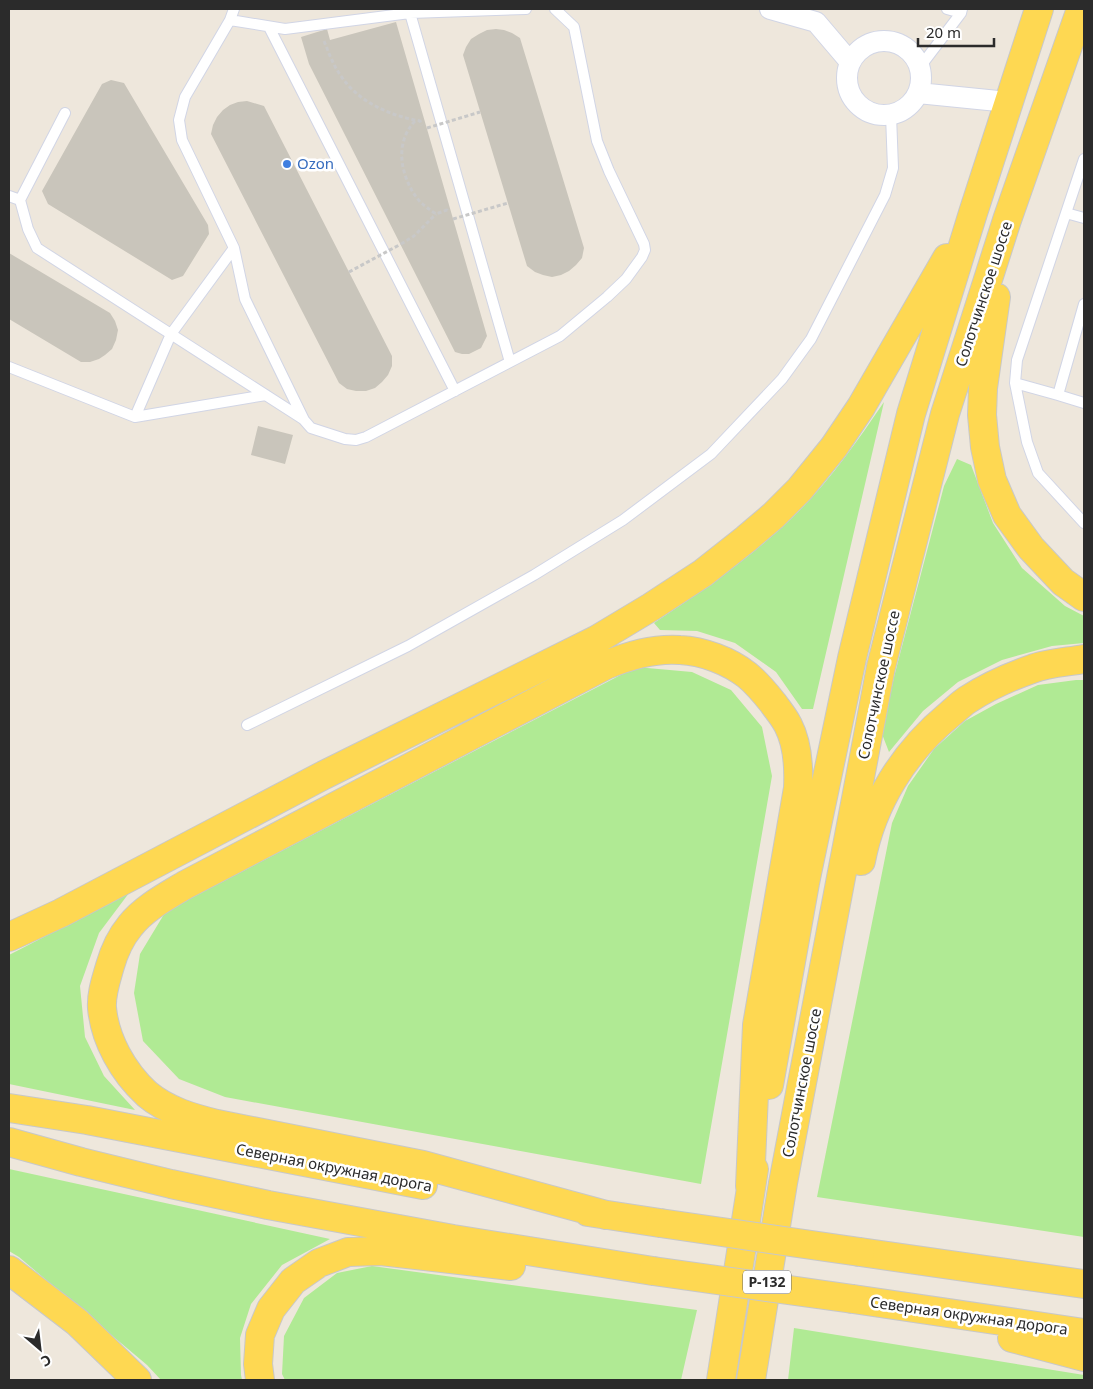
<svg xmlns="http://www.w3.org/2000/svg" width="1093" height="1389" viewBox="0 0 1093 1389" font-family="'Noto Sans',sans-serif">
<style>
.green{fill:#b0ea94}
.building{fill:#c9c5bb}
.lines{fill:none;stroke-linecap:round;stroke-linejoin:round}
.service-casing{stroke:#d1d5e5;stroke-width:12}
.minor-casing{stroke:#d1d5e5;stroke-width:22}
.primary-casing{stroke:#c8c8c8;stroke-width:30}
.path{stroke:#c8c8c8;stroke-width:3;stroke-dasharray:4 2.5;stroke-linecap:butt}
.service{stroke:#fff;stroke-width:10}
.minor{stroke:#fff;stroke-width:20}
.primary{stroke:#fed852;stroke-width:28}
.primary-bridge-casing{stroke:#c8c8c8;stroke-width:30;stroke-linecap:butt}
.path-bridge{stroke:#c8c8c8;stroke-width:3;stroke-dasharray:4 2.5;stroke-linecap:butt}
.primary-bridge{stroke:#fed852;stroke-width:28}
.shop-dot{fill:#3f7fe0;stroke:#fff;stroke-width:2}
.labels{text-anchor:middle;stroke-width:5;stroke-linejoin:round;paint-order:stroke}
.shield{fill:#fff;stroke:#6b6b6b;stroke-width:1}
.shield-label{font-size:14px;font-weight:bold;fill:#2b2b2b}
.shop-label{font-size:15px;fill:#366cbe;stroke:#fff;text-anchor:start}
.street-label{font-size:15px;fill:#2b2b2b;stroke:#fff}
</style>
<rect width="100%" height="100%" fill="#eee7dc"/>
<path class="green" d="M 884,402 L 813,709 L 802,709 L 776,672 L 735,643 L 697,631 L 660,630 L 654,623 C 705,589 756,554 799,511 C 832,478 858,440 884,402 Z
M 957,459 L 971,465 L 993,523 L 1022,568 L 1065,606 L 1084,616 L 1084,643 L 1052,646 L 1002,660 L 958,682 L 923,711 L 889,752 L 882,734 L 894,677 L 944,486 Z
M 636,667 L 692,672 L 731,690 L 762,727 L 772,776 L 701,1184 L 225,1097 L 179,1079 L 143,1041 L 134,993 L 140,954 L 166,911 Z
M 1076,680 L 1084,680 L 1084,1237 L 817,1197 L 892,823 L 908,786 L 934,749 L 965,721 L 996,704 L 1038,685 Z
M 129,893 L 99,933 L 80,986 L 85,1037 L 104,1076 L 135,1110 L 9,1084 L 9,955 Z
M 9,1169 L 330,1239 L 282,1265 L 251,1304 L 240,1338 L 241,1375 L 242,1380 L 161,1380 L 147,1365 L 19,1257 L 9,1251 Z
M 372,1266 L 697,1310 L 681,1380 L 285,1380 L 282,1374 L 284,1336 L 304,1298 L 337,1273 Z
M 794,1328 L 1084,1375 L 1084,1380 L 788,1380 Z"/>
<path class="building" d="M 396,22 L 487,336 L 481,348 L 469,354 L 462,354 L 455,352 L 309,64 L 301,37 L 327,29 L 330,40 Z
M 496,29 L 504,30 L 512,33 L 520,38 L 584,248 L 582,258 L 576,265 L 569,271 L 561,275 L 552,277 L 543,275 L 535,272 L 527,266 L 463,55 L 466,47 L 471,39 L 479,34 L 487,30 Z
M 111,80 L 124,83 L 208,225 L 209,234 L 183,276 L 172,280 L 48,204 L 42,191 L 102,84 Z
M 247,101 L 264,106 L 392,356 L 392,366 L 388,375 L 382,382 L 375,388 L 366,391 L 356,391 L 347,389 L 339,383 L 211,134 L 213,125 L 217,117 L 223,110 L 230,105 L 238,102 Z
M 9,253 L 110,313 L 115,321 L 118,330 L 116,340 L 112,349 L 105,355 L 99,359 L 90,362 L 81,362 L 9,319 Z
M 258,426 L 293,435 L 285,464 L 251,455 Z"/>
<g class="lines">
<defs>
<path id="service" d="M 234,9 L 230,20 L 185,97 L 179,120 L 182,140 L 234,248 L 245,299 L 304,420 L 311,428 L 345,439 L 356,440 L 366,437 L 560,336 L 607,297 L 626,279 L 642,257 L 645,250 L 644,244 L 609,171 L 597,141 L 574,27 L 555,9
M 947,9 L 961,13
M 410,13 L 510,362
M 230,20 L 285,29 L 410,13 L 526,9
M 269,27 L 455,391
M 920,67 L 961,13 L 962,9
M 65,113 L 20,200 L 28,229 L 37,248 L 303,419
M 1084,159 L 1017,360 L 1015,383 L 1027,442 L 1038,473 L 1084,523
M 9,196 L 20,200
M 1066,213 L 1084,218
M 9,367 L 135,417 L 266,395
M 1015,383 L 1058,395 L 1084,304
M 1058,395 L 1084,403
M 135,417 L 171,334 L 234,248
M 247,725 L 408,646 L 534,575 L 623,520 L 711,454 L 782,379 L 811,339 L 885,195 L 893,168 L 891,115"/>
<path id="minor" d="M 770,9 L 816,22 L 850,62
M847 78a37 37 0 1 1 74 0a37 37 0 1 1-74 0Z
M 918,93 L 1008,102"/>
<path id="primary" d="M 996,297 L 983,388 L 982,415 L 985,447 L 992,480 L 1007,515 L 1031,548 L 1063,582 L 1084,597
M 861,861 C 872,803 904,752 949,715 C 955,710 961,704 967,700 C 987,687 1009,677 1032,669 C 1047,663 1068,662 1084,659
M 9,937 L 61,913 L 324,775 L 596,640 L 651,607 L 703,573 L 746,539 L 773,516 L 800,489 L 834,447 L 861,407 L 947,258
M 769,1085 L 805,883 L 852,658 L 911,414 L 973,213 L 1039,9
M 9,1108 L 87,1120 L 423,1185
M 9,1142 L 81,1162 L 171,1184 L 268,1205 L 453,1239 L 653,1271
M 588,1212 L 660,1223
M 606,1215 L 423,1165 L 217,1124 C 193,1118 167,1111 147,1094 C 123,1072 105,1040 102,1008 C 101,994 106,980 110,966 C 114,952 120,938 130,926 C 144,908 167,896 185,885 L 606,665 C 630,655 654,648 680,650 C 703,651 729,661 747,675 C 757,683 765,693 773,703 C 778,710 784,717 788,725 C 798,744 799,767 798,788 L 757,1025 L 750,1186
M 860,1252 L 1084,1284
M 9,1270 L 77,1322 L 137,1380
M 853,1299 L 1084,1333
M 1012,1338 L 1084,1357
M 260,1380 L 258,1364 L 260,1335 L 271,1309 L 293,1281 L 319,1263 L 348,1252 L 381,1251 L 511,1266
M 721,1380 L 754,1169
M 751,1380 L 783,1183 L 881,667 L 945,414 L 1007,220 L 1081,9"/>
</defs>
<use href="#service" class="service-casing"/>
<use href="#minor" class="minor-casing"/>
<use href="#primary" class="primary-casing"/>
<path class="path" d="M 324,41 C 329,53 333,65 341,76 C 358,102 391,116 420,121 L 422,125
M 415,121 C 393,144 401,179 420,202 C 425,206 430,210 436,214 L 447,210 L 448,212
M 401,244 L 414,236 L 436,214"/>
<use href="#service" class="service"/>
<use href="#minor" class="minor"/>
<use href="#primary" class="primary"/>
<defs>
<path id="primary-bridge" d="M 660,1223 L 860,1252
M 653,1271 L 853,1299"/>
</defs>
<use href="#primary-bridge" class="primary-bridge-casing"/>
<path class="path-bridge" d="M 427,128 L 480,112
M 453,219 L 508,203
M 349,272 L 401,244"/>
<use href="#primary-bridge" class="primary-bridge"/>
</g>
<circle class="shop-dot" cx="287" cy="164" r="5"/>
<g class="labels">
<rect class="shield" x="743" y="1270.5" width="48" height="23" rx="4"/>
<g class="shield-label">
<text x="767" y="1287">Р-132</text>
</g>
<g class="shop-label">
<text x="297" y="169">Ozon</text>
</g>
<g class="street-label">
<text transform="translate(984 294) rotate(-72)" y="5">Солотчинское шоссе</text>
<text transform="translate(879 685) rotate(-78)" y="5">Солотчинское шоссе</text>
<text transform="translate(802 1083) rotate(-79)" y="5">Солотчинское шоссе</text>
<text transform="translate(334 1168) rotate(11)" y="5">Северная окружная дорога</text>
<text transform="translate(969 1316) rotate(8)" y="5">Северная окружная дорога</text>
</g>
</g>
<rect width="1093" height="1389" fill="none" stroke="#2b2b2b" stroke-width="20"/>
<g transform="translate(40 1349) rotate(152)" stroke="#ffffff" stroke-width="4" paint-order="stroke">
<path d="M0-4L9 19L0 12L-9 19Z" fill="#2b2b2b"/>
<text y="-8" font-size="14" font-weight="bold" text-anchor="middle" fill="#2b2b2b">С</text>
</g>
<path d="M918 38v8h76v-8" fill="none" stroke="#2b2b2b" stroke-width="2.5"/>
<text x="926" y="38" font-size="15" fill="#2b2b2b" stroke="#ffffff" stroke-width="4" paint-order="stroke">20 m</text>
</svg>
